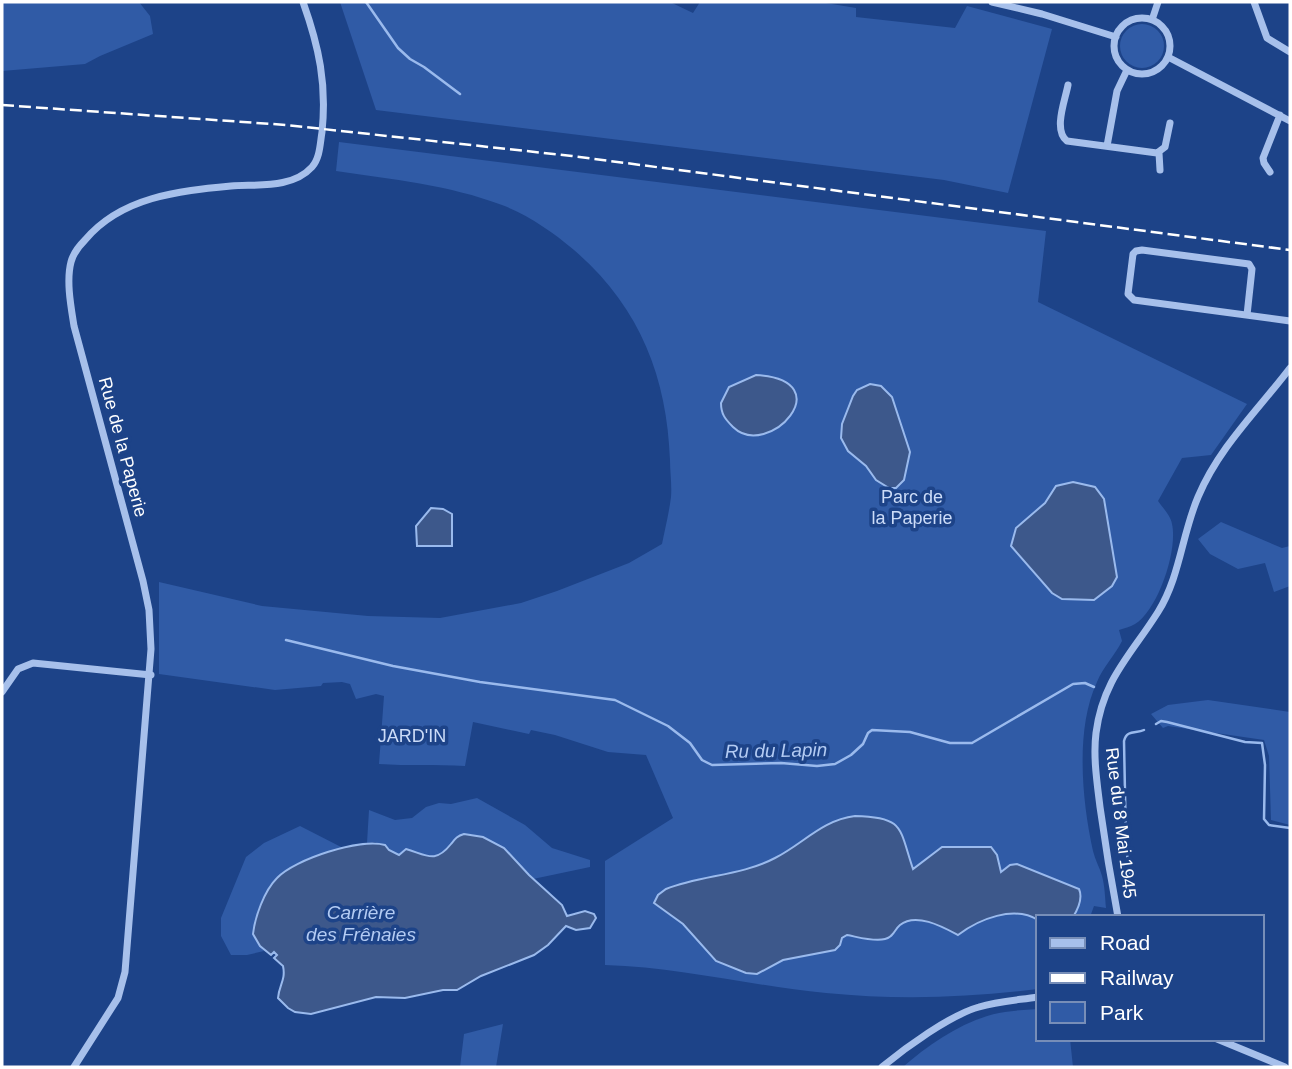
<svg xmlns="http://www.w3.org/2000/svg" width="1292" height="1069" viewBox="0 0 1292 1069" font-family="Helvetica,sans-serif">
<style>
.green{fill:#305ba6}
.water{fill:#3d588b;stroke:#9abaed;stroke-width:2}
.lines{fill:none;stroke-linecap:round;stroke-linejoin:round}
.stream{stroke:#9abaed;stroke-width:2.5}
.street{stroke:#a7c0eb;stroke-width:7}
.rail{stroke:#fff;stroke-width:2.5;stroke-dasharray:12 5;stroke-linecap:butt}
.labels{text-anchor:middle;stroke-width:7;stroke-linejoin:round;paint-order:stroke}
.street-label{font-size:18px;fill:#fff;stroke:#1d4388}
.park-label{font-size:18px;fill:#ccdcf8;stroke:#1d4388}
.water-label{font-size:19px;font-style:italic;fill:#b3cbf3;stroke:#1d4388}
</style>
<rect width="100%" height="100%" fill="#1d4388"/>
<path class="green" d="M 2,2 L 139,2 L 150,16 L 153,34 L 100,56 L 85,64 L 2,71 Z
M 340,2 L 670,2 L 693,13 L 700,2 L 820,2 L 856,8 L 856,17 L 955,28 L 967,6 L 1052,29 L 1008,193 L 944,180 L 376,110 Z
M1120 46a22 22 0 1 1 44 0a22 22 0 1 1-44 0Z
M 339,142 L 1046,231 L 1038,302 L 1247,404 L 1211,455 L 1182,458 L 1158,501 C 1163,508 1171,516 1172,524 C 1178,550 1158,610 1135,624 C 1130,627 1124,628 1119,630 L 1122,641 C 1115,655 1103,667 1097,682 C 1075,729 1082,801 1093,851 C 1095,860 1100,868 1102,876 C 1105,887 1105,898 1106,908 L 1094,906 L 1090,917 L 1038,917 L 1038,989 C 968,998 896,1000 826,993 C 752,986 679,967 605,965 L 605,861 L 673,818 L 646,755 L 608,752 L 555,735 L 531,730 L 529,734 L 473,722 L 465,766 C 436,764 408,766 379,764 L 384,696 L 376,694 L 356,699 L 350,684 L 342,682 L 323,683 L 321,686 L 275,690 L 159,674 L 159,582 L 262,606 L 368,616 L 440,618 L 521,603 L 557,591 L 629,563 L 662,544 C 665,529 669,513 671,497 C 672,485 670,472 670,460 C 667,376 639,306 574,250 C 553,232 528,215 502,205 C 449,185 391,179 336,171 Z
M 1221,522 L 1282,548 L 1290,546 L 1290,586 L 1274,592 L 1265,563 L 1238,569 L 1210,554 L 1198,539 Z
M 1208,700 L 1290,712 L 1290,825 L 1271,820 L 1269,756 L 1264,740 L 1168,726 L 1163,728 L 1151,714 L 1168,705 Z
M 477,798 L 525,825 L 552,848 L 590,860 L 590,867 L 533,879 L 504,848 L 483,837 L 469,834 L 458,836 L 443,854 L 430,858 L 406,849 L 399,855 L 375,842 L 367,843 L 369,810 L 395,820 L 412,818 L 426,807 L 439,803 L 451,804 Z
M 300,826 L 345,849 C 324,855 296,862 278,876 C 261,891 246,933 264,951 L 247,955 L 231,955 L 221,936 L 221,918 L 246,857 L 264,843 Z
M 1038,1009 L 1038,1039 L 1070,1039 L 1073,1067 L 903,1067 C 930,1043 969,1017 1005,1012 C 1016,1010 1027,1010 1038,1009 Z
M 503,1024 L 496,1067 L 460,1067 L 464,1034 Z"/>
<path class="water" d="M 756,375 C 843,380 768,461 733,427 C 725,419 721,414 721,403 L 729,387 Z
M 870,384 L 881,386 L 892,397 L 910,452 L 904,480 L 896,488 L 889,488 L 876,480 L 866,466 L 848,451 L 841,438 L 842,424 L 853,396 L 857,390 Z
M 1073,482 L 1095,487 L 1104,499 L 1117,577 L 1112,586 L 1094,600 L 1062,599 L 1052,593 L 1011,546 L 1016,528 L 1045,503 L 1056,486 Z
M 431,508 L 443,509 L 452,514 L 452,546 L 417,546 L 416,526 Z
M 855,816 C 905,817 899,828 913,869 L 942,847 L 991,847 L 997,855 L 1001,872 L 1010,865 L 1017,864 L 1079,889 C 1083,898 1078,909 1073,917 L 1038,917 L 1038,920 C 1014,905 979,919 958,935 C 943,927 916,912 900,925 C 894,930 894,937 885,939 C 874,942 858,937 847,935 L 842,938 L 840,945 L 835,950 L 783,960 L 757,974 L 746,973 L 716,961 L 683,924 L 654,903 L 658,895 L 666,889 C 701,875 741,876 775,858 C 803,844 822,820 855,816 Z
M 464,834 L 483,837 L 504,848 L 529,875 L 562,905 L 567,916 L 585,911 L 594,914 L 596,918 L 590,928 L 576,930 L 566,926 L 548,945 L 534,955 L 481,976 L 457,990 L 443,990 L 405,998 L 376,997 L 311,1014 L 295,1012 L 288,1008 L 278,998 C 279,985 286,980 283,966 L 274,958 L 277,955 L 274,952 L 271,955 L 260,946 L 253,934 C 255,917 264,891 277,878 C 295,859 360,838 385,845 L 389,850 L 399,855 L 406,849 C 427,855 435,864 451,844 C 455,839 457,836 464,834 Z"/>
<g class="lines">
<path class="stream" d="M 366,2 L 398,48 L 410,59 L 424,67 L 460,94
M 286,640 L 393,666 L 480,682 L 615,700 L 668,726 L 690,743 L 702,760 L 712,765 L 781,763 L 817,766 L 835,764 L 851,755 L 863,744 L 868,733 L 872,730 L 910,732 L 950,743 L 972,743 L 1073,684 L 1085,683 L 1094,687
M 1156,724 L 1161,721 L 1167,722 L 1245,742 L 1262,743 L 1265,765 L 1264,819 L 1269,825 L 1290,828
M 1130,880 L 1126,845 L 1124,741 C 1127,729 1136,734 1144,730"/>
<path class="street" d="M 992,2 L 1042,14 L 1116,37
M 1254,2 L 1267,38 L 1290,52
M1114 46a28 28 0 1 1 56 0a28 28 0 1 1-56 0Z
M 1152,20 L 1158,2
M 1168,57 L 1290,121
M 1068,85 C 1065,101 1053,130 1067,141 L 1157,153 L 1165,147 L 1170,123
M 1107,146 L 1117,91 L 1127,70
M 1159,153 L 1160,170
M 1270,172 L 1264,163 L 1263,158 L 1280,115
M 1247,315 L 1252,269 L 1249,264 L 1142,250 L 1136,251 L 1133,254 L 1128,294 L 1134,300 L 1290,321
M 2,692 L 18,669 L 33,663 L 151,675
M 1118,917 C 1111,880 1105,843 1100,807 C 1097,782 1093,757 1096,733 C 1103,679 1131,655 1158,612 C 1180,577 1182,534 1198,497 C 1219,447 1258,410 1290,368
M 1217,1039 L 1285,1067
M 74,1067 L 118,998 L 125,972 L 151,649 L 149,610 L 143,581 L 74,326 C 71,307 66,281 71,262 C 73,254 79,246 85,240 C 121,197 178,191 231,186 C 257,184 292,189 312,167 C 320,158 320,144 322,132 C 327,84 319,47 303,2
M 882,1067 C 905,1048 950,1015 979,1007 C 998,1001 1019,1000 1038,997"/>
<path class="rail" d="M 2,105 L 286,125 L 572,156 L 1290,250"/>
</g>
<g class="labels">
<g class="street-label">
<text transform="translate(123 447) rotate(75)" y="6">Rue de la Paperie</text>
<text transform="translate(1121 823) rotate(83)" y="6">Rue du 8 Mai 1945</text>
</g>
<g class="park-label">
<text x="912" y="503">Parc de<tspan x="912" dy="21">la Paperie</tspan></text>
<text x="412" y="742">JARD'IN</text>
</g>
<g class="water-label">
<text transform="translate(776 750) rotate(-1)" y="7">Ru du Lapin</text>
<text x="361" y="919">Carrière<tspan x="361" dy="22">des Frênaies</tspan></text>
</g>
</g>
<rect width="1292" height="1069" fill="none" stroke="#ffffff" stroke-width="7"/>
<rect x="1036" y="915" width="228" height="126" fill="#1d4388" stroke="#778eb8" stroke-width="2"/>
<rect x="1050" y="938" width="35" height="10" fill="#a7c0eb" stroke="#778eb8" stroke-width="2"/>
<text x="1100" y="950" font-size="21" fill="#ffffff">Road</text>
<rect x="1050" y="973" width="35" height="10" fill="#ffffff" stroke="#778eb8" stroke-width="2"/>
<text x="1100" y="985" font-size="21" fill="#ffffff">Railway</text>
<rect x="1050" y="1002" width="35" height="21" fill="#305ba6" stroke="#778eb8" stroke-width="2"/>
<text x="1100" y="1020" font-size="21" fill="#ffffff">Park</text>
</svg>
